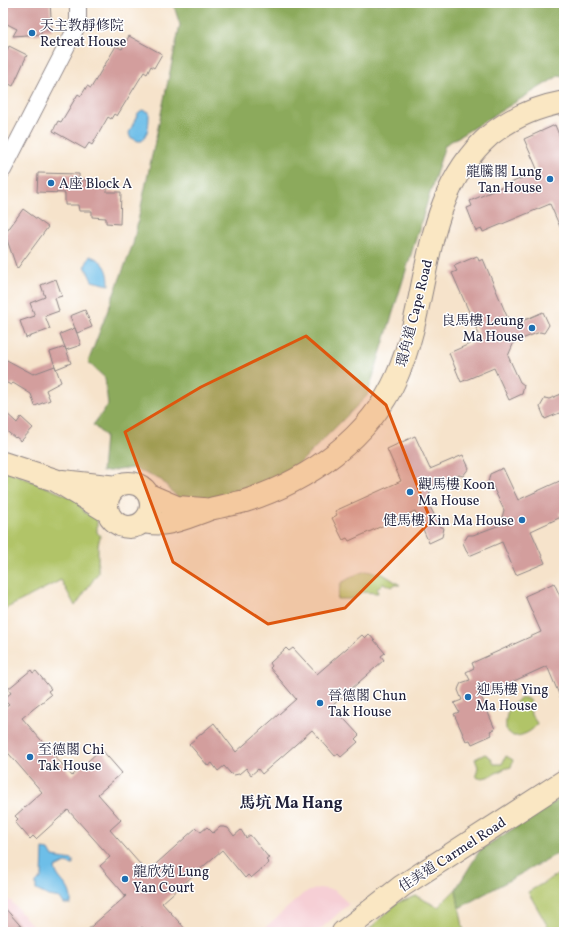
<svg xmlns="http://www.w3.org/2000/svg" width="567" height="935" viewBox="0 0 567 935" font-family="Vollkorn,'Noto Serif TC',serif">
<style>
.built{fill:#f6cfd5}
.green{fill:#b1c468;stroke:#6a7352}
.forest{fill:#8caa5c;stroke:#57664c}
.water{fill:#6dbee8;stroke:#487092}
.building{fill:#d39e9d}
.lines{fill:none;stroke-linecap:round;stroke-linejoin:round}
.street-casing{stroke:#8c8283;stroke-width:18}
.secondary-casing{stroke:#8c8283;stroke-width:24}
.street{stroke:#fff;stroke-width:16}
.secondary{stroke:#fae7c3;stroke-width:22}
.marked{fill:#de560e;fill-opacity:0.2;stroke:#de560e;stroke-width:3;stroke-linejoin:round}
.poi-dot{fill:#1f6fb2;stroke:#fff;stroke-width:1.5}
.labels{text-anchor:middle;stroke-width:3;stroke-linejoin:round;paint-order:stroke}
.poi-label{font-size:14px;fill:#22223b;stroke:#fff;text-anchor:start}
.street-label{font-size:14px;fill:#22223b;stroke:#fff}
.quarter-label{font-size:16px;font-weight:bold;fill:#22223b;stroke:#fff}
</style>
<rect width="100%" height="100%" fill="#fff"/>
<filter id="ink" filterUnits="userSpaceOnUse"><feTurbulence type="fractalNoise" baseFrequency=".025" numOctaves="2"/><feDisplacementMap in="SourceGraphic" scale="8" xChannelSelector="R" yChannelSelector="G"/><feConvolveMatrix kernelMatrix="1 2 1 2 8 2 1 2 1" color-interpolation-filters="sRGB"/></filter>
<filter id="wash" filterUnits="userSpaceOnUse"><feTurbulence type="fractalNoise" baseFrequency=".012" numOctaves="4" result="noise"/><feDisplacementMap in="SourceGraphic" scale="16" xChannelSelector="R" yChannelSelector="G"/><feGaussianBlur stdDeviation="0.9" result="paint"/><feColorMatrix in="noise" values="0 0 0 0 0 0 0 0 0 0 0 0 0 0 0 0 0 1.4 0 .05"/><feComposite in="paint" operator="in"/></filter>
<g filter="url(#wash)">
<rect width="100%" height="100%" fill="#f6e3cb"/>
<path class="built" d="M 319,888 L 334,890 L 349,904 L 317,932 L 260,932 L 304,893 Z
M 6,899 L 11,901 L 38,932 L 3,932 L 3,900 Z"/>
<path class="green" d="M 3,469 L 77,500 L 85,513 L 97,518 L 97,532 L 100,536 L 98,546 L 98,573 L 75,606 L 61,580 L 3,610 Z
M 366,571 L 383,574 L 400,585 L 394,585 L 392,587 L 383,583 L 377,589 L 378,593 L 362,592 L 352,599 L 337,599 L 341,583 L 357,574 Z
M 522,698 L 526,698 L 530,701 L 531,715 L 537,723 C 534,731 521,737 513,736 L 506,730 C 505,714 508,706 522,698 Z
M 485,754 L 490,757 L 494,764 L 502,764 L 506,756 L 513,760 L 511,767 C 499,769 491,779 478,778 L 476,775 L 478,767 L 475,759 Z
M 564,871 L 564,932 L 551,932 L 528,892 Z
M 456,889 L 464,932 L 366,932 L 397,903 L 416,896 L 438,907 Z"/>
<path class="forest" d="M 173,3 L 564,3 L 564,77 L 560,75 L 445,145 L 367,396 L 283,480 L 200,508 L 179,499 L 161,480 L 133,468 L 102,472 L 105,436 L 93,425 L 108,405 L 105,378 L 88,362 L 133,244 L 180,25 Z
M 564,796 L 564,850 L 459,908 L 456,889 L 480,850 Z"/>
<path class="water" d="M 142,110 L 149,112 C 149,122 149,133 142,141 L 138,141 L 130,137 L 129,133 L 138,113 Z
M 90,256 C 105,261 109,270 109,285 L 92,281 L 85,266 Z
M 43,849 L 49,850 L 53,857 L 73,860 L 73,865 L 65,863 L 55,868 C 58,883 72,883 71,904 L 64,904 L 60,898 L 49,896 L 36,890 L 36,883 L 42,877 Z"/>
<g id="blocks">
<path class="building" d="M 3,3 L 50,3 L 52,30 L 41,31 L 41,34 L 13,36 L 17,29 L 3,22 Z
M 129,36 L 162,54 L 154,68 L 151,66 L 147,74 L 144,72 L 117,116 L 114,114 L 111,119 L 108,117 L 92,145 L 89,143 L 85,149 L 53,131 L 58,121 L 61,122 L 78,94 L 81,96 L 87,86 L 91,88 L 116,46 L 122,49 Z
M 9,46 L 27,55 L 13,86 L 3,81 L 3,59 Z
M 555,125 L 564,147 L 564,236 L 550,204 L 483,232 L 482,229 L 476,231 L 467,208 L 472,206 L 470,201 L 538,171 L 524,139 Z
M 38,173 L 79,174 L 79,180 L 93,180 L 93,186 L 107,186 L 107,192 L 121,192 L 120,224 L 106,223 L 106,218 L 92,217 L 92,211 L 79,211 L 78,205 L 65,205 L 65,193 L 37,192 Z
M 23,209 L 48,227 L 17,269 L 5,234 Z
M 477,256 L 479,261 L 483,259 L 511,326 L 543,312 L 549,325 L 544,333 L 540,332 L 514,342 L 508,356 L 520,382 L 524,385 L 522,394 L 509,400 L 494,368 L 461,382 L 449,353 L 481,339 L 452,273 L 457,271 L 454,266 Z
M 56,279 L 62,296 L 55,298 L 59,311 L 45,316 L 50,329 L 26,338 L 20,321 L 35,316 L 30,303 L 45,297 L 41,285 Z
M 85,310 L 92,327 L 77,333 L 70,316 Z
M 75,328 L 81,345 L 66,350 L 60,334 Z
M 65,347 L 71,363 L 56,369 L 50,352 Z
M 3,358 L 33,374 L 55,366 L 61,382 L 46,390 L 50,400 L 35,406 L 31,394 L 13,383 L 11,385 L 3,381 Z
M 564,393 L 564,411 L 545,419 L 540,407 L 545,398 L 549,399 Z
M 3,410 L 17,423 L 21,417 L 33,428 L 21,441 L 16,437 L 15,438 L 3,428 Z
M 415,436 L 430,469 L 463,455 L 469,468 L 463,476 L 459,475 L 432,486 L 427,501 L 440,526 L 444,528 L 442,537 L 429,543 L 415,511 L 349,541 L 347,538 L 343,540 L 332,518 L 337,515 L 335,511 L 401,481 L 387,449 Z
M 503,468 L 518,500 L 564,479 L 564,511 L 559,513 L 561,517 L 531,531 L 545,563 L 516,575 L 502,542 L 469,556 L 463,543 L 468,535 L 473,535 L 500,525 L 504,510 L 492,485 L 488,483 L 490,474 Z
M 554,583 L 564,605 L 564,706 L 547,666 L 481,696 L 495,729 L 490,731 L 492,735 L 472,744 L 470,740 L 466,741 L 454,714 L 459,712 L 454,703 L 462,700 L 458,690 L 459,687 L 461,683 L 470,680 L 466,672 L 474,668 L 472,663 L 541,632 L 525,596 Z
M 369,634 L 385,653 L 381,656 L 384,660 L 332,706 L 359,735 L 355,739 L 358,742 L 341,757 L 338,754 L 335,756 L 312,730 L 262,774 L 258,769 L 251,775 L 246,768 L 239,774 L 234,775 L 231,774 L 224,766 L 218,771 L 212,763 L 208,766 L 189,744 L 214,723 L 236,752 L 296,699 L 270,668 L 272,666 L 270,663 L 286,648 L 289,651 L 293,648 L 317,674 L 362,635 L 365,638 Z
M 31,670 L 33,673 L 36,671 L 51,689 L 48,691 L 51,695 L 22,718 L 72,776 L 101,749 L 122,773 L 98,794 L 121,820 L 110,830 L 147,872 L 196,828 L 201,832 L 207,827 L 213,833 L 220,827 L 224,827 L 228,828 L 234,836 L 241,830 L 246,838 L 250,835 L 269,858 L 266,860 L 269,863 L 251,878 L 248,875 L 245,878 L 222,850 L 162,903 L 188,932 L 146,932 L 142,927 L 136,932 L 85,932 L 126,896 L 100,866 L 110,857 L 68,810 L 36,839 L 33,836 L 30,839 L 15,822 L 18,819 L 15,816 L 42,792 L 3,747 L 3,709 L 9,705 L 3,699 L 11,693 L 8,689 Z
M 3,906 L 26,932 L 3,932 Z"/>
</g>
</g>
<g filter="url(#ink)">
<use href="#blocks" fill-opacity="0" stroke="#8c8283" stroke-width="1"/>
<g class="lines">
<defs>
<path id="street" d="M 3,170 L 75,30 L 78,21 L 78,3"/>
<path id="secondary" d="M 3,463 L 55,480 L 108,512
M 62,481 L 117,487
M107 505a22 22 0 1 1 44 0a22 22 0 1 1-44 0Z
M 149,495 L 177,507 L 203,509
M 143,522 C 150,523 159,524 166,523 C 181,521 195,514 210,509 C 221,506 233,504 245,501 C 308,481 370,438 397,376 C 432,297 419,197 490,135 C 511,118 537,107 564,102
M 343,932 L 402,886 L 564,781"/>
</defs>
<use href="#street" class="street-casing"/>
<use href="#secondary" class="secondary-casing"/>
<use href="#street" class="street"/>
<use href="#secondary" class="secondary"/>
</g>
</g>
<path class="marked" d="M 306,336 L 386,405 L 431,521 L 345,608 L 268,624 L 173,562 L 125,432 L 201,387 Z"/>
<g class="poi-dot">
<circle cx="32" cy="33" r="4"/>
<circle cx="550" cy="179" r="4"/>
<circle cx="51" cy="183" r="4"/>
<circle cx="532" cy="328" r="4"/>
<circle cx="410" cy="492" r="4"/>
<circle cx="522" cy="520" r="4"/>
<circle cx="468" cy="697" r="4"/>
<circle cx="320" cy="703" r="4"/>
<circle cx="30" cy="757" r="4"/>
<circle cx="125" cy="879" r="4"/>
</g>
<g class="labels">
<g class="poi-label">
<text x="40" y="30">天主教靜修院<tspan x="40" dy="16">Retreat House</tspan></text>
<text x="542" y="176" text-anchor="end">龍騰閣 Lung<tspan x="542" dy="16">Tan House</tspan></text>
<text x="59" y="188">A座 Block A</text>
<text x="524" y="325" text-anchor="end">良馬樓 Leung<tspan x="524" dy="16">Ma House</tspan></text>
<text x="418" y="489">觀馬樓 Koon<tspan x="418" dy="16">Ma House</tspan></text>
<text x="514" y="525" text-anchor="end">健馬樓 Kin Ma House</text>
<text x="476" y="694">迎馬樓 Ying<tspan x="476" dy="16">Ma House</tspan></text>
<text x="328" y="700">晉德閣 Chun<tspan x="328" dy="16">Tak House</tspan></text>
<text x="38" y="754">至德閣 Chi<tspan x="38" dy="16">Tak House</tspan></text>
<text x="133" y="876">龍欣苑 Lung<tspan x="133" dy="16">Yan Court</tspan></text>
</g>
<g class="street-label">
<text transform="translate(414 313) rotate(-76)" y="5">環角道 Cape Road</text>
<text transform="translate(452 854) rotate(-33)" y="5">佳美道 Carmel Road</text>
</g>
<g class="quarter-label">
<text x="291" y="808">馬坑 Ma Hang</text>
</g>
</g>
<rect width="567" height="935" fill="none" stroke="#fff" stroke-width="16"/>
</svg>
